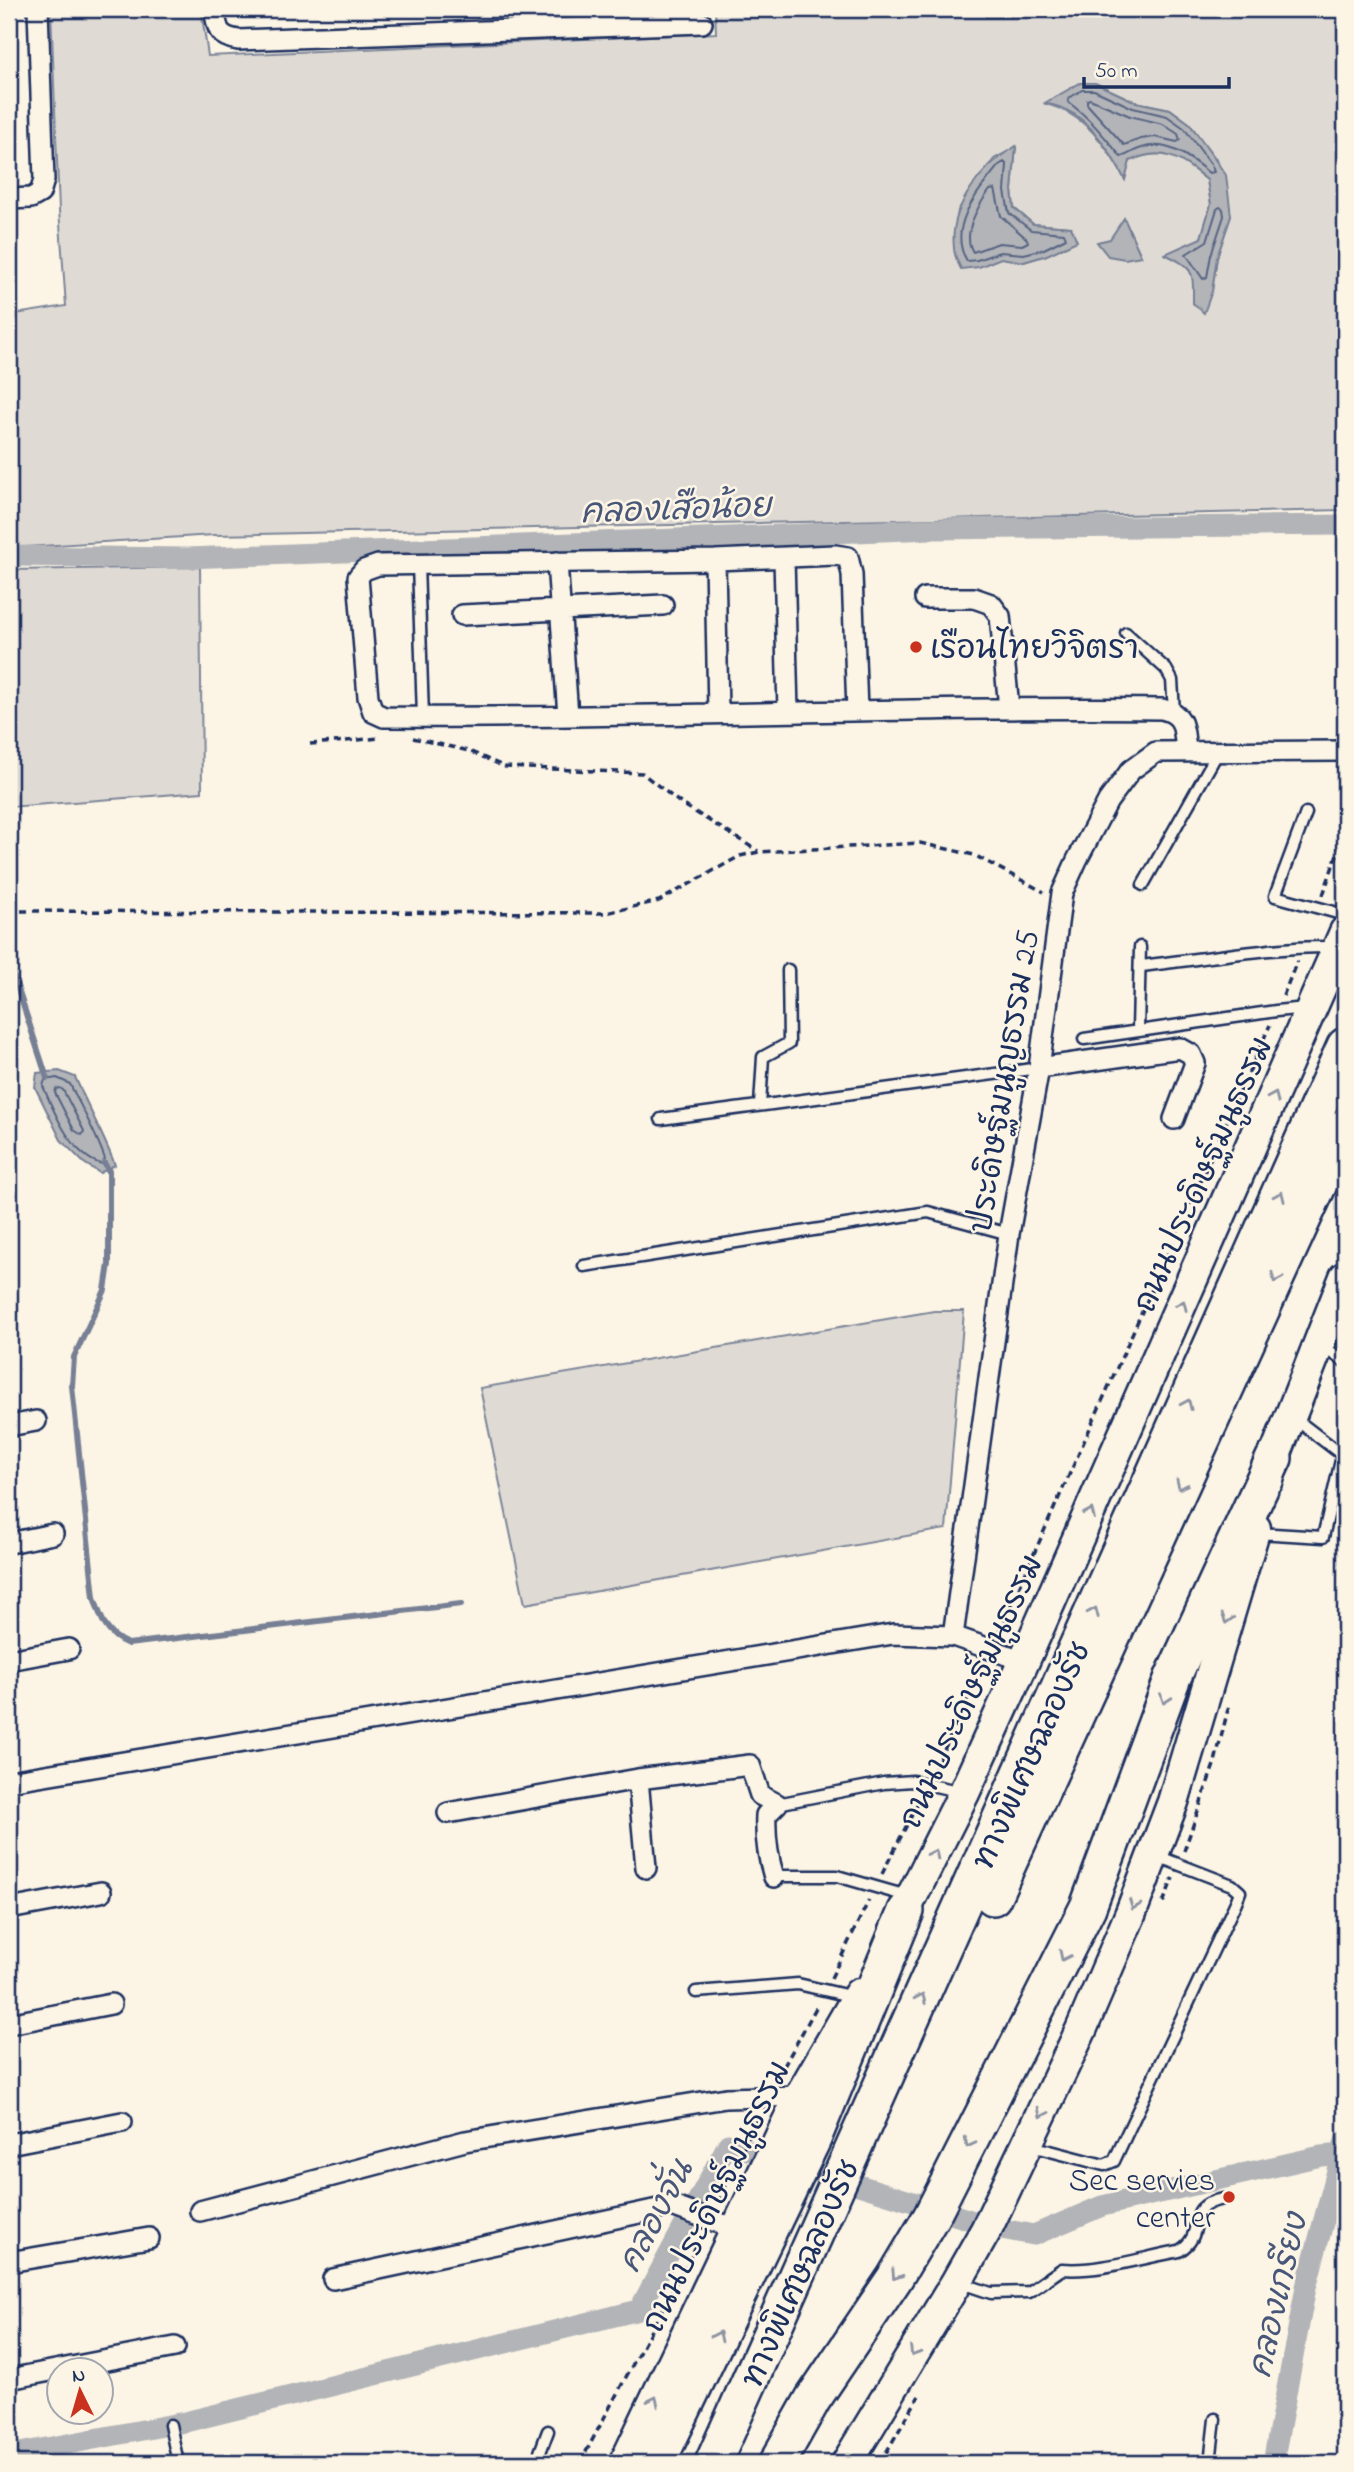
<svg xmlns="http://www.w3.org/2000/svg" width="1354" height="2472" viewBox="0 0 1354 2472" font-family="'Indie Flower','Playpen Sans Thai',sans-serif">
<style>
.green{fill:#dfdbd4;stroke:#7d8599;stroke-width:2;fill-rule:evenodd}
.water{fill:#b2b4b8;stroke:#767f94;stroke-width:2}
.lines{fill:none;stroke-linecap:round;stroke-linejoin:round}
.shore{stroke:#576482;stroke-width:2}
.stream{stroke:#767f94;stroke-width:6}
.canal{stroke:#b2b4b8;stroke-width:21}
.service-casing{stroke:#1b2f5e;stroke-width:15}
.minor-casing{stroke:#1b2f5e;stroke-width:24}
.primary-casing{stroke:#1b2f5e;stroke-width:35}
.motorway-casing{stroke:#1b2f5e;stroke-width:40}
.path{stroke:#1b2f5e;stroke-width:3.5;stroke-dasharray:7 5;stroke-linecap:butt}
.service{stroke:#fcf5e5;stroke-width:10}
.minor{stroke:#fcf5e5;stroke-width:19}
.primary{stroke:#fcf5e5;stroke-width:30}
.motorway{stroke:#fcf5e5;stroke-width:35}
.oneway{stroke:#8c92a2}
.poi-dot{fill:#c8321e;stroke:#fcf5e5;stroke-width:2.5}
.labels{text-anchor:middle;stroke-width:5;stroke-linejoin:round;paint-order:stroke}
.poi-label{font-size:32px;fill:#1b2f5e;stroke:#fcf5e5;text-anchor:start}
.street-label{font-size:32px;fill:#1b2f5e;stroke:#fcf5e5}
.water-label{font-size:33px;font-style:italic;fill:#485779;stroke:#fcf5e5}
</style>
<rect width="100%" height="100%" fill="#fcf5e5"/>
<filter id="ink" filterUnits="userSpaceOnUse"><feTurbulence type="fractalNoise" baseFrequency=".0143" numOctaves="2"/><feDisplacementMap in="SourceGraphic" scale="14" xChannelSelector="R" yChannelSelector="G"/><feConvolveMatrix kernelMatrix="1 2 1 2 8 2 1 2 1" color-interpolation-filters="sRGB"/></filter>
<g filter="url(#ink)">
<path class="green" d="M 51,9 L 201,9 L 208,56 L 716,33 L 715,9 L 985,9 L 986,17 L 1345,15 L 1345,510 L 214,535 L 9,548 L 9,315 L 66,306 L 59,210 ZM 1080,83 L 1095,83 L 1136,102 L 1170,109 L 1189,123 L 1218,162 L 1231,216 L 1217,257 L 1212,291 L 1193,303 L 1193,275 L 1186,265 L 1201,238 L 1211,204 L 1207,180 C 1181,159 1163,145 1130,161 L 1125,179 C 1106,145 1085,114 1046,104 ZM 1016,147 L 1012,190 L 1014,208 L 1033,224 L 1071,227 L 1047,255 L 1024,262 L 954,248 L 958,210 L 994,159 ZM 1124,219 L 1141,256 L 1098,242 L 1110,240 Z
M 200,567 L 202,792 L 9,807 L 9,570 Z
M 934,1311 L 964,1311 L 946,1529 L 525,1604 L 480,1388 Z"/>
<path class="water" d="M 1080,83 L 1095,83 L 1136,102 L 1170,109 L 1189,123 L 1226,175 L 1231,216 L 1217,257 L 1212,291 L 1204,313 L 1193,303 C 1193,270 1195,269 1165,254 L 1201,238 L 1211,204 L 1207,180 C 1181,159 1163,145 1130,161 L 1125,180 C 1112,155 1093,122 1066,110 C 1059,106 1052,105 1045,103 Z
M 1016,146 L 1012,190 L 1014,208 L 1033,224 L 1071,227 L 1077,241 L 1047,255 L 1024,262 L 1001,258 L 979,267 L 961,269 C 958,263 954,255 954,248 C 949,206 982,166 1016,146 Z
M 1124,218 L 1141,256 L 1125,259 L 1108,256 L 1097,242 L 1110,239 Z
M 59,1071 L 75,1077 C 88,1107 103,1134 115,1165 L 100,1173 L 84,1163 L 61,1140 L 35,1087 L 37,1073 Z"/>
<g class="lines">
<path class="shore" d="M 1082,90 L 1094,90 L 1133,108 L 1167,116 L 1184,128 L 1212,166 L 1214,172 L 1209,173 C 1191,158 1167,139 1142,148 C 1134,150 1128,155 1121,157 C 1104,136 1090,118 1068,102 L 1069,98 Z
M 1090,99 L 1130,116 L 1163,124 L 1178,134 L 1180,140 L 1177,142 L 1155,137 L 1141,139 L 1124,145 L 1087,104 L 1087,100 Z
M 1004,162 L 1007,165 L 1005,191 L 1009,213 L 1031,230 L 1064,233 L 1066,238 L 1044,249 L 1024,254 L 1000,252 L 977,260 L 967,261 C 946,227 979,190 999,165 Z
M 995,189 L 1001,216 L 1027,239 L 1028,242 L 1022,245 L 999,243 L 973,252 C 961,234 979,204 990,190 Z
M 1220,207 L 1223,209 L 1224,216 L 1211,255 L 1207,277 L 1203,279 L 1186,254 L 1207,241 L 1217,209 Z
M 57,1078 L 70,1084 C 82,1109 96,1133 105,1159 L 102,1164 C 72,1157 54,1112 43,1086 L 45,1080 Z
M 60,1088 L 63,1090 L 84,1131 L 82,1135 L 74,1130 L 55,1093 L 56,1089 Z"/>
<path class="stream" d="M 9,962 L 47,1078
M 104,1163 L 109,1171 L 109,1264 L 105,1290 L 74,1357 L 72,1386 L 94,1597 C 101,1619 106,1635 128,1644 L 461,1604"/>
<path class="canal" d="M 9,556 L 188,558 L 933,529 L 1345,525
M 9,2455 L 185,2422 L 639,2310 L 728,2144 L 996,2228 L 1034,2235 L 1102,2206 L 1321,2156 L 1343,2154
M 1273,2463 L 1306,2287 L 1345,2141"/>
<defs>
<path id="service" d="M 418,564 L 423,717
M 1126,633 L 1166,669 L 1172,680 L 1174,712
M 1306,813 L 1275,896 L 1345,915
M 1143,885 L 1218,752
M 1141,966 C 1204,959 1272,946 1335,947
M 1138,1030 L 1140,947
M 1084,1039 L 1276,1011 L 1306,1008
M 760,1105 L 763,1057 L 789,1043 L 788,970
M 661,1119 L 1039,1068
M 584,1266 L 928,1212 L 1009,1234
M 1323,1346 L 1345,1362
M 1294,1418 L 1345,1457
M 1257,1533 L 1323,1537 L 1342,1456
M 777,1804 L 884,1783 L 913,1781 L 962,1792
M 781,1876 L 837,1876 L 907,1896
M 696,1992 L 798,1984 L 854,1997
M 1031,2146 L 1104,2165 L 1114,2161 L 1236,1902 L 1240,1892 L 1232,1885 L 1157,1856
M 961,2283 L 991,2293 L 1029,2292 L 1062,2269 C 1100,2272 1141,2258 1179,2251 C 1210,2232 1180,2207 1223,2199
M 170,2425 L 178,2463
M 536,2463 L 548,2431
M 1210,2463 L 1215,2419"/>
<path id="minor" d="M 214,9 C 218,28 216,36 238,40 L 702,23
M 9,199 L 31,198 L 40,193 L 44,180 L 38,9
M 784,558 L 788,712
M 715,560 L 718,713
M 557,562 L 568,716
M 925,598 L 974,598 L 991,604 L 1000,616 L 1009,708
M 462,615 L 663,605
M 857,711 L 852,574 L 848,557 L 835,555 L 715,560 L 378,565 L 364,570 L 358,577 L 368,697 L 373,712 L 384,717 C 644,719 903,706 1162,709 C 1186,715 1183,729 1186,750
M 1039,1068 L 1180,1048 L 1191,1054 L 1195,1063 L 1174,1119
M 9,1426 L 36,1421
M 9,1543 L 53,1534
M 953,1636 L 1009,1234 L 1039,1068 L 1062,893 L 1077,860 L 1108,801 L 1131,770 L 1156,752 L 1345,751
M 9,1660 L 69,1649
M 9,1781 L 893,1634 L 953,1636 L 1024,1661
M 448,1813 L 638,1779
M 646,1868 L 638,1779 L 750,1765 L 760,1795 L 777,1804 L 766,1815 C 765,1837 767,1855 774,1877
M 9,1909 L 101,1892
M 9,2024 L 111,2004
M 9,2144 L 122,2122
M 200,2211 L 465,2141 L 726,2098 L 800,2096
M 9,2262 L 149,2238
M 333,2279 L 672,2206 L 736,2229
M 9,2379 L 175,2347"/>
<path id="primary" d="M 1268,1480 L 1274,1458 L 1345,1277
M 895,1930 L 964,1793 L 1024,1661 L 1345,932
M 625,2463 L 800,2096 L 859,1994
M 847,2463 L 957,2281 L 986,2230 L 1081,2030 L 1130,1915 L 1173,1802 L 1255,1528"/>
<path id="motorway" d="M 993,1897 L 1345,1127
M 657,2463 L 813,2139 L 906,1911
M 713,2463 L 1345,1046
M 777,2463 L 813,2399 L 894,2279 L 931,2217 L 1088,1907 L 1173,1677 L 1274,1458"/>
</defs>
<use href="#service" class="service-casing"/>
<use href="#minor" class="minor-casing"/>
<use href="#primary" class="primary-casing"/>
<use href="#motorway" class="motorway-casing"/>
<path class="path" d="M 413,738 L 469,751 L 505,767 L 642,773 L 679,802 L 758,851
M 310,744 L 381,738
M 1323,895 L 1345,831
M 9,911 L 606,913 L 659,901 L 740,856 L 759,852 L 920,843 L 974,855 L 1044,892
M 1283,996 L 1297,961
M 999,1632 L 1270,1025
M 934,1771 L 984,1664
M 1184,1851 L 1215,1762 L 1229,1705
M 882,1874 L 921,1797
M 1163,1903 L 1173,1878
M 831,1978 L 869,1900
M 778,2077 L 818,2004
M 718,2203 L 759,2115
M 580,2463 L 702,2235
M 880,2463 L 919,2396"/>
<use href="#service" class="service"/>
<use href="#minor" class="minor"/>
<use href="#primary" class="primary"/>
<use href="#motorway" class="motorway"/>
</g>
<defs><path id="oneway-chevron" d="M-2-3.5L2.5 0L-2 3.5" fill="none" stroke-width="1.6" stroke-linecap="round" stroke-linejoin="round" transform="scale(1.75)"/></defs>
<g class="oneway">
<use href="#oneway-chevron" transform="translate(1274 1097) rotate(-66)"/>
<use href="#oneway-chevron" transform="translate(1280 1196) rotate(-66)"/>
<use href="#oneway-chevron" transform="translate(1276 1278) rotate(115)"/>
<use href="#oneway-chevron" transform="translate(1182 1305) rotate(-66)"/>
<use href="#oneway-chevron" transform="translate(1187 1404) rotate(-66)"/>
<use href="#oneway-chevron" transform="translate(1181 1485) rotate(115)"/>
<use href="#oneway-chevron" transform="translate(1090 1513) rotate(-66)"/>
<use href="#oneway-chevron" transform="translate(1094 1612) rotate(-66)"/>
<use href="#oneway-chevron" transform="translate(1227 1619) rotate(107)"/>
<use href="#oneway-chevron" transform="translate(1165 1699) rotate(110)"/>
<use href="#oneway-chevron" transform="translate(934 1854) rotate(-64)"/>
<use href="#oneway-chevron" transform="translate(1134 1905) rotate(111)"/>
<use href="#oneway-chevron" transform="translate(1064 1956) rotate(116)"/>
<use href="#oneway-chevron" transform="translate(921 1998) rotate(-66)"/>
<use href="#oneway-chevron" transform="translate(1042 2113) rotate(116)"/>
<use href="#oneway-chevron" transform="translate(969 2143) rotate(118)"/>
<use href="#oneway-chevron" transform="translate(896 2275) rotate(123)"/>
<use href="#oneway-chevron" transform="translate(718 2336) rotate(-64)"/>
<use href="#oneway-chevron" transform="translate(914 2352) rotate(121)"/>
<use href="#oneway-chevron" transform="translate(654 2401) rotate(-65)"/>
</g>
</g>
<g class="poi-dot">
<circle cx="916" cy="647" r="7"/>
<circle cx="1229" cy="2197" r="7"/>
</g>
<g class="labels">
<g class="poi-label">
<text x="930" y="658">เรือนไทยวิจิตรา</text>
<text x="1215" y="2190" text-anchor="end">Sec servies<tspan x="1215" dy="37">center</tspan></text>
</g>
<g class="street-label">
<text transform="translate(1003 1081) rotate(-81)" y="11">ประดิษฐ์มนูญธรรม 25</text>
<text transform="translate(1202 1174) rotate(-66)" y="11">ถนนประดิษฐ์มนูธรรม</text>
<text transform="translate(970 1691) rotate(-65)" y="11">ถนนประดิษฐ์มนูธรรม</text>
<text transform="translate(1030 1755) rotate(-66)" y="11">ทางพิเศษฉลองรัช</text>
<text transform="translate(715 2196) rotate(-64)" y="11">ถนนประดิษฐ์มนูธรรม</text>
<text transform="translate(799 2273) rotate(-66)" y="11">ทางพิเศษฉลองรัช</text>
</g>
<g class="water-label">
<text transform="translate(676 507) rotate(-2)" y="12">คลองเสือน้อย</text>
<text transform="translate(654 2215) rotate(-62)" y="12">คลองจั่น</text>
<text transform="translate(1276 2295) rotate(-77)" y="12">คลองเกรียง</text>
</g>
</g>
<rect width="1354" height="2472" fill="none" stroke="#fcf5e5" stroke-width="35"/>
<rect x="18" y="18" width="1319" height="2437" fill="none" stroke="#1b2f5e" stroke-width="2.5" filter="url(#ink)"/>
<g transform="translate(80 2391) rotate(355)"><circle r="33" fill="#fcf5e5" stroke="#a2a6af" stroke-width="2"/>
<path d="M0-5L12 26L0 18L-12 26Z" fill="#c8321e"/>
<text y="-10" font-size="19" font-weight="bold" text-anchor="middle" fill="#1b2f5e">N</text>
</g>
<path d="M1084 77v10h145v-10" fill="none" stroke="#1b2f5e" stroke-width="3.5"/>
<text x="1095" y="77" font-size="21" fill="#1b2f5e" stroke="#fcf5e5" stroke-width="5" paint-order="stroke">50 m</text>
</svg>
